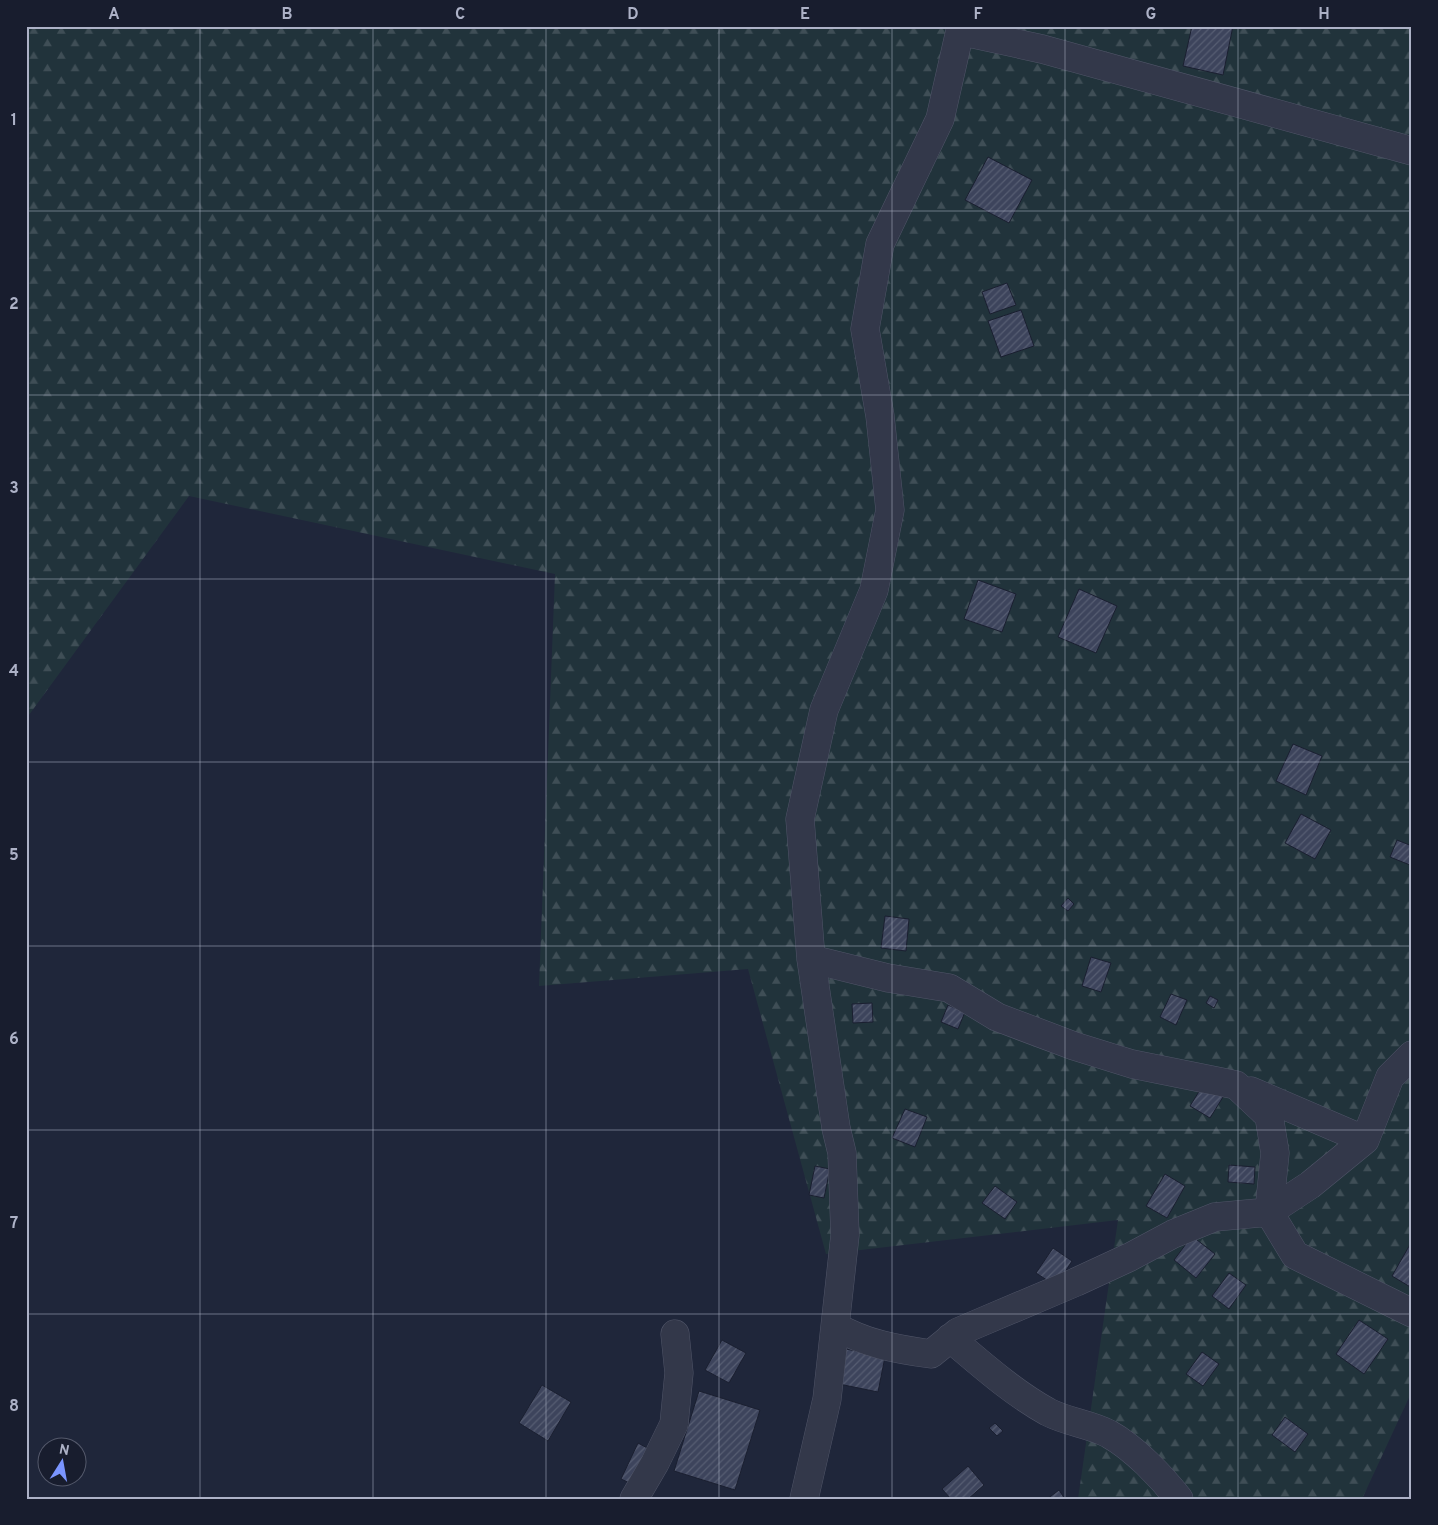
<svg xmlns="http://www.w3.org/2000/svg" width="1438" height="1525" viewBox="0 0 1438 1525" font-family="Overpass,sans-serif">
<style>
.forest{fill:url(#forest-firs)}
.building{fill:url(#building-hatch);stroke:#1a1f30}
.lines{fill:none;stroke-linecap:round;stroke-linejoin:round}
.minor-casing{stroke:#505568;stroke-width:29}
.minor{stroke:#33384a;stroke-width:28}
.grid{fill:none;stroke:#adb2c7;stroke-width:1;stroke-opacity:0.55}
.neatline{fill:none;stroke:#adb2c7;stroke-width:2}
.grid-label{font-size:16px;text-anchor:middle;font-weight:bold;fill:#adb2c7}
</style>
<defs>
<pattern id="forest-firs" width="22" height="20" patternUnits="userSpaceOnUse" patternTransform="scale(1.25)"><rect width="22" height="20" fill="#21333b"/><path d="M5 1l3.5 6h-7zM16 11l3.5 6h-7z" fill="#3f4e56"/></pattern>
<pattern id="building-hatch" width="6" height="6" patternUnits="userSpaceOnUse" patternTransform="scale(1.25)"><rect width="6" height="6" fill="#3d445c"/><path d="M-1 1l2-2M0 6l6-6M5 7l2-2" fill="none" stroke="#565d72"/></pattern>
</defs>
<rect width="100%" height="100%" fill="#1f263a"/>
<path class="forest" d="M 26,26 L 1412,26 L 1412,1391 L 1362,1499 L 1078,1499 L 1118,1220 L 826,1254 L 748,969 L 539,986 L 555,574 L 189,496 L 26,719 Z"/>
<path class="building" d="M 1192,26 L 1233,26 L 1223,75 L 1183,66 Z
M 988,157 L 1032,180 L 1009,223 L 965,200 Z
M 1007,283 L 1016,305 L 990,314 L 982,292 Z
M 1021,310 L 1034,346 L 1001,357 L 988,321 Z
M 978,580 L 1016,594 L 1002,632 L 964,619 Z
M 1079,589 L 1117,606 L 1096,653 L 1058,637 Z
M 1293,744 L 1322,756 L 1306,795 L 1276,781 Z
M 1301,814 L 1331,830 L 1315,859 L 1285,843 Z
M 1397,840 L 1412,846 L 1412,861 L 1410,865 L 1390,857 Z
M 1068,898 L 1074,904 L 1068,911 L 1061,906 Z
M 885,916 L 909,919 L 906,951 L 881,948 Z
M 1091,957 L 1111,963 L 1101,992 L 1082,986 Z
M 1171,994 L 1187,1000 L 1176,1025 L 1160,1017 Z
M 1210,996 L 1218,1000 L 1214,1008 L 1206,1003 Z
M 872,1003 L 873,1022 L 853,1023 L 852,1004 Z
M 948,1005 L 965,1012 L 958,1029 L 941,1022 Z
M 1203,1085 L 1223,1097 L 1210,1118 L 1190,1106 Z
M 905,1109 L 927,1117 L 915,1147 L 892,1138 Z
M 1229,1165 L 1255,1167 L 1254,1184 L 1228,1182 Z
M 815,1166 L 830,1169 L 824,1198 L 809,1195 Z
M 1165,1174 L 1185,1186 L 1167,1218 L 1146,1206 Z
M 995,1186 L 1017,1202 L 1005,1219 L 982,1203 Z
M 1192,1236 L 1215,1254 L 1196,1278 L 1174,1260 Z
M 1412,1241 L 1412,1288 L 1392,1276 Z
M 1053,1248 L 1072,1261 L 1056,1286 L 1036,1273 Z
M 1229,1273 L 1246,1285 L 1229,1309 L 1212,1296 Z
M 1359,1320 L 1388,1339 L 1364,1374 L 1336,1354 Z
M 722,1340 L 746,1353 L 729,1383 L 705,1370 Z
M 846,1349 L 885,1357 L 878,1392 L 839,1384 Z
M 1202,1352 L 1219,1364 L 1203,1386 L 1186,1374 Z
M 542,1385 L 571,1402 L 548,1441 L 519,1423 Z
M 699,1391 L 760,1410 L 735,1490 L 674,1471 Z
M 1285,1417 L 1308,1434 L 1295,1452 L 1272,1435 Z
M 995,1423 L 1003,1431 L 997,1436 L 989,1428 Z
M 638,1443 L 651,1450 L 634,1485 L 621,1479 Z
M 968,1466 L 984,1485 L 968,1499 L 951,1499 L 942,1489 Z
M 1059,1490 L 1065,1499 L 1047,1499 Z"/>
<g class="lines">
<defs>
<path id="minor" d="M 961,26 L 960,31 L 1042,49 L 1412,151
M 811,959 L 888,978 L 949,988 L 997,1017 L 1074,1046 L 1132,1064 L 1236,1085 L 1269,1116 L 1275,1153 L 1269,1212 L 1295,1255 L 1412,1313
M 1251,1091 L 1365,1140
M 835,1326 C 866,1344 896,1349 931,1354 L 958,1332 L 1076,1282 L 1130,1257 L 1173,1234 L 1215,1217 L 1269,1212 L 1310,1185 L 1365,1140 L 1390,1077 L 1412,1055
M 950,1338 C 981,1364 1012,1392 1048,1412 C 1067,1422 1090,1424 1109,1434 C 1134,1448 1161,1476 1179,1499
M 634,1499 L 655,1463 L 674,1424 L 679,1373 L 675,1334
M 804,1499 L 827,1399 L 845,1235 L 842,1153 L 836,1128 L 811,959 L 800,819 L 824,710 L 874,590 L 890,510 L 880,416 L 865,329 L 880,244 L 940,119 L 960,31"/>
</defs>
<use href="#minor" class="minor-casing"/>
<use href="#minor" class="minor"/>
</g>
<path class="grid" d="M 200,26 L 200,1499M 373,26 L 373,1499M 546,26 L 546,1499M 719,26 L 719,1499M 892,26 L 892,1499M 1065,26 L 1065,1499M 1238,26 L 1238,1499M 26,211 L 1412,211M 26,395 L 1412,395M 26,579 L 1412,579M 26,762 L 1412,762M 26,946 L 1412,946M 26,1130 L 1412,1130M 26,1314 L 1412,1314"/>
<rect width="1438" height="1525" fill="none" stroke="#181d2e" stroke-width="55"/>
<g transform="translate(62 1462) rotate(11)"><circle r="24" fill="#181d2e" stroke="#54596b"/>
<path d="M0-4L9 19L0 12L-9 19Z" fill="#7a95ff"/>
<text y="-8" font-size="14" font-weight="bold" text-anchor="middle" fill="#adb2c7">N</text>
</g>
<rect x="28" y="28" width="1382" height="1470" class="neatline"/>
<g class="grid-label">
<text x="114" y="19">A</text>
<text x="287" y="19">B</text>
<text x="460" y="19">C</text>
<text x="633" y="19">D</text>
<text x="805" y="19">E</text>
<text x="978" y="19">F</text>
<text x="1151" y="19">G</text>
<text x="1324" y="19">H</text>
<text x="14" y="125">1</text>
<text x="14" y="309">2</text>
<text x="14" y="493">3</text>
<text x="14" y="676">4</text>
<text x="14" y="860">5</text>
<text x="14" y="1044">6</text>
<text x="14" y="1228">7</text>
<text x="14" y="1411">8</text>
</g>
</svg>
